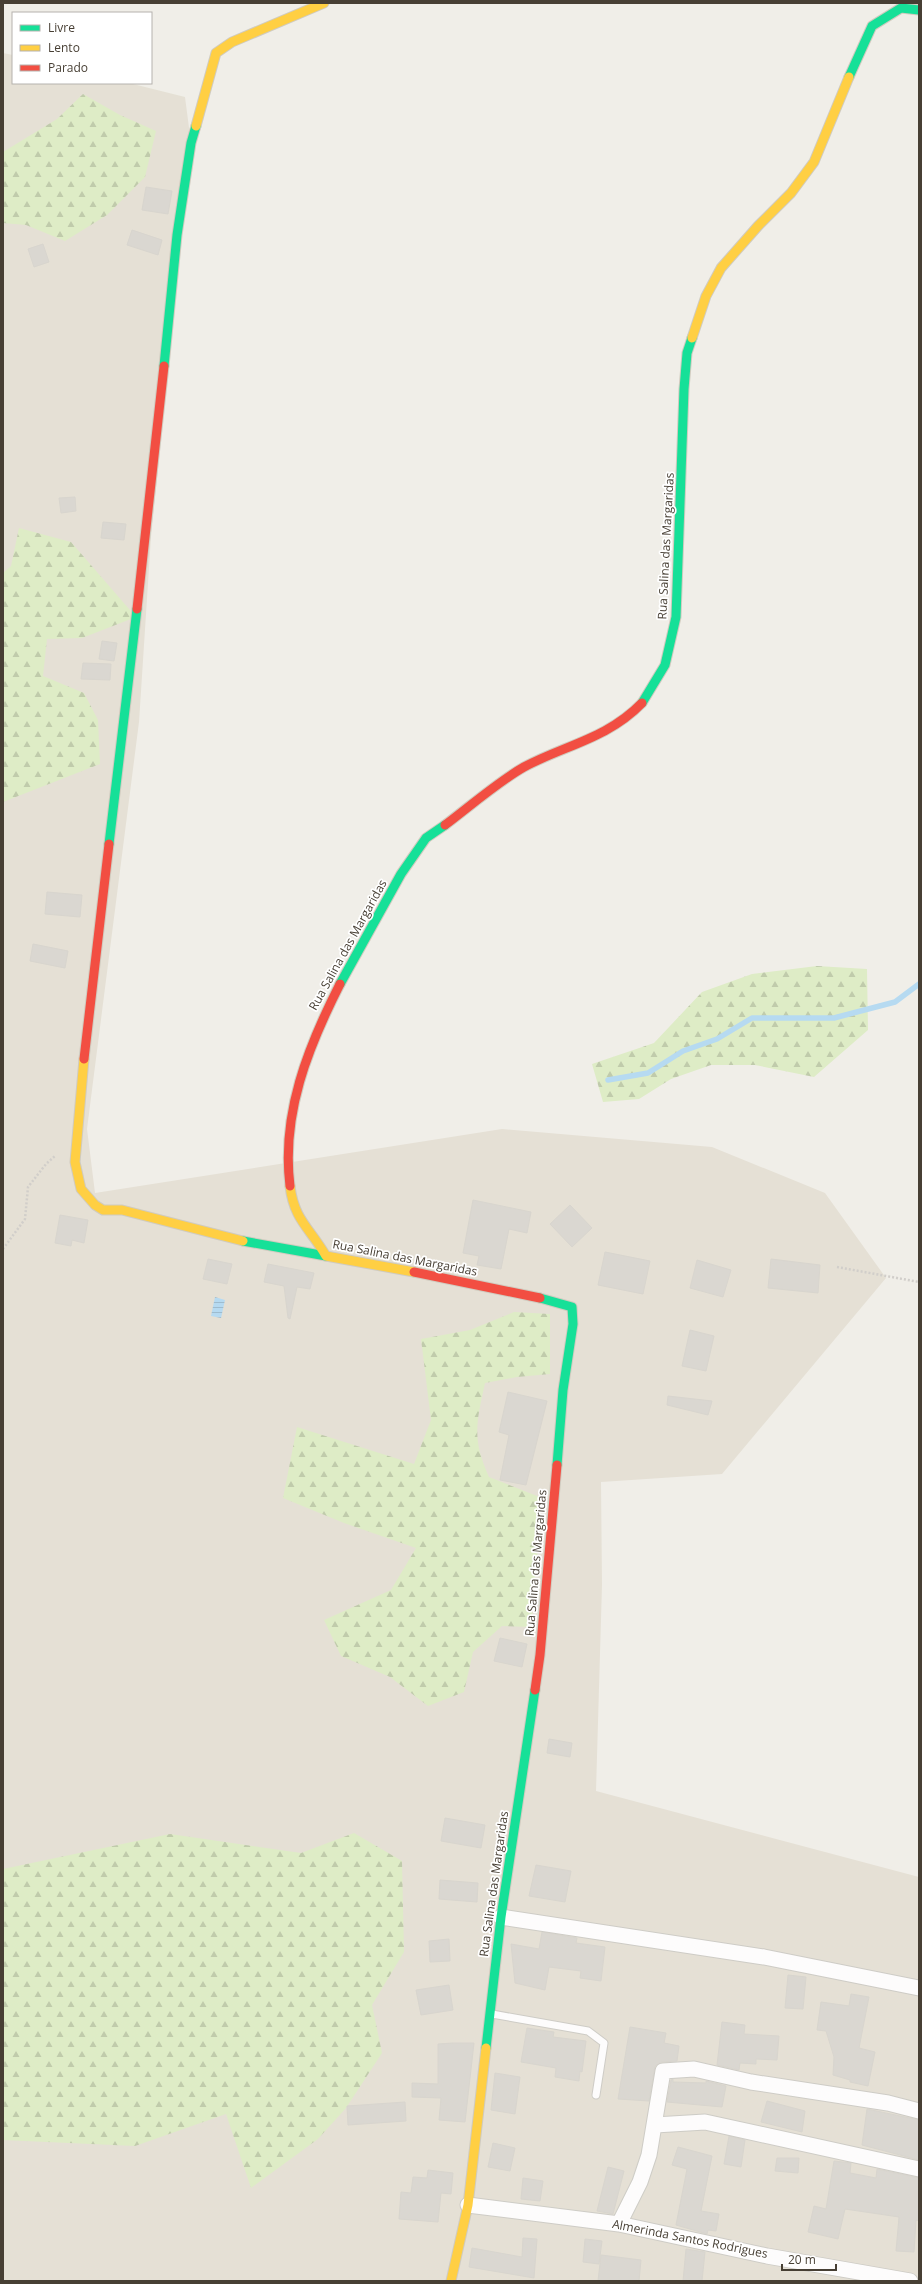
<svg xmlns="http://www.w3.org/2000/svg" width="922" height="2284" viewBox="0 0 922 2284" font-family="'Open Sans',sans-serif">
<style>
.residential{fill:#e5e0d5}
.forest{fill:url(#forest-firs)}
.water{fill:url(#water-rules)}
.lines{fill:none;stroke-linecap:round;stroke-linejoin:round}
.stream{stroke:#b6daf1;stroke-width:5.5}
.building{fill:#dad7d1;stroke:#d8d5ce}
.lane-casing{stroke:#ceccc6;stroke-width:9}
.street-casing{stroke:#ceccc6;stroke-width:17}
.fast-casing{stroke:#d0cbbf;stroke-width:11}
.slow-casing{stroke:#d0cbbf;stroke-width:11}
.jam-casing{stroke:#d0cbbf;stroke-width:11}
.path{stroke:#d1ceca;stroke-width:2.5;stroke-dasharray:2 2;stroke-linecap:butt}
.lane{stroke:#fdfcfc;stroke-width:7}
.street{stroke:#fdfcfc;stroke-width:15}
.fast{stroke:#16e098;stroke-width:9}
.slow{stroke:#ffcf43;stroke-width:9}
.jam{stroke:#f24e42;stroke-width:9}
.labels{text-anchor:middle;stroke-width:3.5;stroke-linejoin:round;paint-order:stroke}
.street-label{font-size:12px;fill:#473f34;stroke:#fff}
</style>
<defs>
<pattern id="forest-firs" width="22" height="20" patternUnits="userSpaceOnUse"><rect width="22" height="20" fill="#deecc6"/><path d="M5 1l3.5 6h-7zM16 11l3.5 6h-7z" fill="#c0cbab"/></pattern>
<pattern id="water-rules" width="6" height="5" patternUnits="userSpaceOnUse"><rect width="6" height="5" fill="#b6daf1"/><path d="M0 2.5h6" fill="none" stroke="#9ebccf"/></pattern>
</defs>
<rect width="100%" height="100%" fill="#f0eee8"/>
<path class="residential" d="M 3,53 L 13,55 L 13,83 L 129,83 L 185,97 L 191,143 L 151,537 L 139,722 L 87,1129 L 95,1193 L 502,1129 L 712,1147 L 825,1193 L 886,1278 L 722,1474 L 601,1482 L 602,1585 L 596,1791 L 919,1877 L 919,2281 L 3,2281 Z"/>
<path class="forest" d="M 83,94 L 120,115 L 156,131 L 145,177 L 107,215 L 65,241 L 26,225 L 3,223 L 3,152 L 57,119 Z
M 19,528 L 71,542 L 136,617 L 82,638 L 47,639 L 43,676 L 84,693 L 98,720 L 100,764 L 3,802 L 3,573 L 11,566 Z
M 817,966 L 867,969 L 868,1030 L 814,1077 L 755,1065 L 711,1065 L 671,1079 L 639,1099 L 603,1102 L 592,1064 L 654,1043 L 702,992 L 752,974 Z
M 514,1312 L 550,1314 L 550,1374 L 517,1377 L 485,1383 C 476,1424 472,1439 489,1477 L 542,1498 L 531,1627 L 502,1626 L 473,1652 L 464,1692 L 428,1706 L 390,1677 L 341,1656 L 324,1620 L 391,1590 L 416,1548 L 344,1523 L 283,1498 L 297,1427 L 414,1464 L 431,1420 L 421,1339 L 470,1330 Z
M 354,1833 L 402,1861 L 404,1952 L 372,2005 L 382,2053 L 346,2108 L 318,2139 L 251,2188 L 226,2114 L 135,2146 L 3,2140 L 3,1869 L 170,1834 L 301,1853 Z"/>
<path class="water" d="M 215,1297 L 225,1300 L 221,1318 L 211,1316 Z"/>
<g class="lines">
<path class="stream" d="M 608,1080 L 648,1073 L 683,1051 L 717,1039 L 752,1018 L 834,1018 L 895,1002 L 919,984"/>
</g>
<path class="building" d="M 146,187 L 172,191 L 168,214 L 142,210 Z
M 132,230 L 162,240 L 158,255 L 127,245 Z
M 43,244 L 49,262 L 34,267 L 28,249 Z
M 75,497 L 76,511 L 61,513 L 59,498 Z
M 103,522 L 126,524 L 124,540 L 101,538 Z
M 102,641 L 117,643 L 114,661 L 99,659 Z
M 83,663 L 111,664 L 110,680 L 81,679 Z
M 47,892 L 82,895 L 80,917 L 45,914 Z
M 33,944 L 68,951 L 65,968 L 30,961 Z
M 473,1200 L 531,1212 L 527,1233 L 509,1229 L 501,1269 L 477,1265 L 479,1256 L 463,1253 Z
M 570,1205 L 592,1228 L 572,1247 L 550,1224 Z
M 60,1215 L 88,1220 L 84,1243 L 72,1240 L 71,1246 L 55,1243 Z
M 605,1252 L 650,1261 L 643,1294 L 598,1285 Z
M 208,1259 L 232,1264 L 227,1284 L 203,1279 Z
M 771,1259 L 820,1265 L 818,1293 L 768,1288 Z
M 697,1260 L 731,1270 L 723,1297 L 690,1288 Z
M 268,1264 L 314,1273 L 310,1289 L 297,1287 L 290,1319 L 288,1318 L 284,1286 L 264,1282 Z
M 690,1330 L 714,1336 L 706,1371 L 682,1366 Z
M 508,1392 L 547,1401 L 526,1485 L 500,1480 L 509,1435 L 499,1432 Z
M 668,1396 L 712,1401 L 708,1415 L 667,1405 Z
M 500,1638 L 527,1644 L 522,1667 L 494,1661 Z
M 549,1739 L 572,1743 L 570,1757 L 547,1753 Z
M 445,1818 L 485,1825 L 481,1848 L 441,1841 Z
M 536,1865 L 571,1871 L 565,1902 L 529,1896 Z
M 440,1880 L 478,1883 L 477,1902 L 439,1899 Z
M 542,1932 L 577,1938 L 576,1943 L 605,1947 L 601,1981 L 580,1978 L 581,1971 L 549,1967 L 545,1990 L 515,1983 L 511,1944 L 539,1949 Z
M 449,1939 L 450,1961 L 430,1962 L 429,1941 Z
M 788,1975 L 806,1977 L 803,2009 L 785,2008 Z
M 449,1985 L 453,2010 L 421,2015 L 416,1990 Z
M 851,1994 L 869,1997 L 859,2048 L 875,2052 L 868,2086 L 850,2082 L 850,2080 L 833,2075 L 834,2057 L 826,2031 L 817,2030 L 821,2002 L 849,2006 Z
M 722,2022 L 745,2025 L 744,2034 L 779,2036 L 777,2060 L 756,2059 L 756,2064 L 740,2063 L 739,2070 L 717,2065 Z
M 630,2027 L 666,2033 L 664,2043 L 679,2046 L 677,2061 L 662,2062 L 655,2066 L 649,2101 L 618,2099 Z
M 527,2028 L 554,2032 L 553,2037 L 586,2041 L 582,2072 L 580,2071 L 579,2081 L 555,2077 L 556,2068 L 521,2062 Z
M 453,2043 L 474,2043 L 465,2122 L 439,2120 L 441,2098 L 412,2097 L 412,2083 L 438,2084 L 438,2044 Z
M 495,2073 L 520,2077 L 515,2114 L 491,2110 Z
M 673,2079 L 673,2082 L 706,2083 L 706,2081 L 726,2086 L 722,2107 L 667,2102 L 671,2080 Z
M 767,2101 L 805,2111 L 802,2132 L 761,2122 Z
M 405,2102 L 406,2121 L 348,2125 L 347,2106 Z
M 867,2109 L 919,2120 L 919,2160 L 862,2145 Z
M 729,2136 L 745,2140 L 741,2167 L 724,2164 Z
M 493,2143 L 515,2148 L 510,2171 L 488,2167 Z
M 678,2147 L 712,2156 L 701,2211 L 719,2214 L 716,2231 L 708,2230 L 707,2234 L 676,2225 L 687,2169 L 672,2165 Z
M 777,2158 L 799,2158 L 798,2173 L 775,2171 Z
M 834,2161 L 851,2163 L 850,2173 L 876,2178 L 877,2169 L 919,2178 L 919,2221 L 916,2220 L 914,2252 L 896,2251 L 899,2217 L 845,2209 L 838,2239 L 808,2232 L 814,2206 L 826,2209 Z
M 608,2167 L 624,2171 L 613,2214 L 597,2211 Z
M 428,2170 L 453,2173 L 451,2194 L 441,2193 L 438,2222 L 399,2219 L 401,2192 L 411,2193 L 413,2177 L 427,2178 Z
M 523,2178 L 543,2181 L 540,2201 L 521,2199 Z
M 523,2238 L 537,2239 L 534,2278 L 469,2267 L 472,2248 L 522,2257 Z
M 585,2239 L 602,2241 L 599,2264 L 583,2262 Z
M 686,2249 L 705,2252 L 702,2281 L 683,2281 Z
M 601,2255 L 641,2260 L 639,2281 L 598,2281 Z"/>
<g class="lines">
<defs>
<path id="lane" d="M 492,2014 L 588,2031 L 604,2043 L 596,2095"/>
<path id="street" d="M 501,1917 L 764,1957 L 919,1988
M 655,2125 L 705,2122 L 919,2169
M 468,2205 L 619,2224 L 767,2256 L 910,2281
M 619,2224 L 640,2182 L 649,2155 L 663,2071 L 694,2069 L 751,2082 L 888,2103 L 919,2111"/>
<path id="fast" d="M 849,77 L 872,26 L 901,8 L 919,10
M 164,366 L 177,235 L 191,143 L 196,126
M 642,703 L 665,665 L 676,617 L 684,389 L 687,353 L 692,338
M 109,844 L 137,609
M 340,984 L 401,874 L 426,838 L 445,825
M 243,1241 L 326,1256
M 540,1298 L 572,1307 L 573,1324 L 563,1390 L 557,1465
M 486,2048 L 501,1917 L 535,1690"/>
<path id="slow" d="M 196,126 L 216,53 L 232,42 L 324,3
M 692,338 L 706,296 L 721,268 L 758,226 L 791,193 L 814,162 L 849,77
M 84,1059 L 75,1162 L 81,1189 L 95,1205 L 103,1210 L 122,1210 L 243,1241
M 290,1186 C 294,1220 310,1228 326,1256 L 414,1272
M 451,2281 L 468,2205 L 486,2048"/>
<path id="jam" d="M 137,609 L 164,366
M 445,825 C 469,807 499,781 524,767 C 565,745 607,739 642,703
M 84,1059 L 109,844
M 290,1186 C 281,1114 308,1047 340,984
M 414,1272 L 540,1298
M 535,1690 L 540,1655 L 557,1465"/>
</defs>
<use href="#lane" class="lane-casing"/>
<use href="#street" class="street-casing"/>
<use href="#fast" class="fast-casing"/>
<use href="#slow" class="slow-casing"/>
<use href="#jam" class="jam-casing"/>
<path class="path" d="M 3,1249 L 25,1219 L 28,1187 L 46,1164 L 55,1156
M 837,1267 L 919,1282"/>
<use href="#lane" class="lane"/>
<use href="#street" class="street"/>
<use href="#fast" class="fast"/>
<use href="#slow" class="slow"/>
<use href="#jam" class="jam"/>
</g>
<g class="labels">
<g class="street-label">
<text transform="translate(666 546) rotate(-87)" y="4">Rua Salina das Margaridas</text>
<text transform="translate(348 945) rotate(-61)" y="4">Rua Salina das Margaridas</text>
<text transform="translate(405 1258) rotate(11)" y="4">Rua Salina das Margaridas</text>
<text transform="translate(536 1563) rotate(-85)" y="4">Rua Salina das Margaridas</text>
<text transform="translate(494 1884) rotate(-82)" y="4">Rua Salina das Margaridas</text>
<text transform="translate(690 2239) rotate(11)" y="4">Almerinda Santos Rodrigues</text>
</g>
</g>
<rect width="922" height="2284" fill="none" stroke="#473f34" stroke-width="8"/>
<rect x="12" y="12" width="140" height="72" fill="#ffffff" stroke="#b5b2ae"/>
<rect x="20" y="25" width="20" height="6" fill="#16e098" stroke="#b5b2ae"/>
<text x="48" y="32" font-size="12" fill="#473f34">Livre</text>
<rect x="20" y="45" width="20" height="6" fill="#ffcf43" stroke="#b5b2ae"/>
<text x="48" y="52" font-size="12" fill="#473f34">Lento</text>
<rect x="20" y="65" width="20" height="6" fill="#f24e42" stroke="#b5b2ae"/>
<text x="48" y="72" font-size="12" fill="#473f34">Parado</text>
<path d="M782 2264v6h54v-6" fill="none" stroke="#473f34" stroke-width="2"/>
<text x="788" y="2264" font-size="12" fill="#473f34" stroke="#ffffff" stroke-width="3" paint-order="stroke">20 m</text>
</svg>
